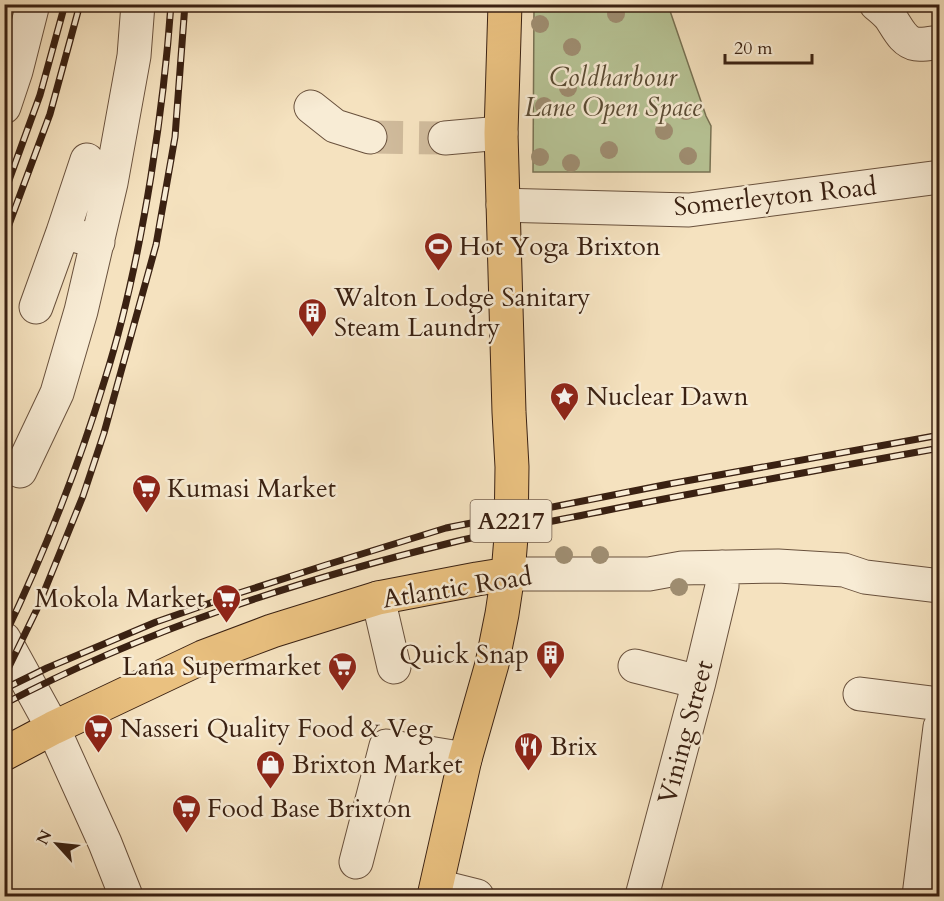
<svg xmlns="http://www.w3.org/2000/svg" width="944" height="901" viewBox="0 0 944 901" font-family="Cardo,serif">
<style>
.green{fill:#b7c496;stroke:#787254;stroke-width:1.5}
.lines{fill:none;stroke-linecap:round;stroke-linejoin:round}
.minor-tunnel{stroke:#d0bb9c;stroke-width:33;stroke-dasharray:33 16;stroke-linecap:butt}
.minor-casing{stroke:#69513d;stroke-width:35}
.major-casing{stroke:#3a2112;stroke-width:35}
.minor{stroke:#f8ecd5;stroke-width:33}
.major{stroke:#eac180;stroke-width:33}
.rail-casing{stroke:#3a2112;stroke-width:7}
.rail{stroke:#f8ecd5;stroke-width:4.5;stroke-dasharray:14;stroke-linecap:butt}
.tree{fill:#9f8e72}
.labels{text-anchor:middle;stroke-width:5;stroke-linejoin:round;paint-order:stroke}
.shield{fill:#f8ecd5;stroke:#735e4c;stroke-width:1.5}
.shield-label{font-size:24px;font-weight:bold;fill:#3a2112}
.park-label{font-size:26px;font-style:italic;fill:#594a33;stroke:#f8ecd5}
.street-label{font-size:26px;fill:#3a2112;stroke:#f8ecd5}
.poi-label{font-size:26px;fill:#3a2112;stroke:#f8ecd5;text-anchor:start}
</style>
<rect width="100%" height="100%" fill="#f5e2bf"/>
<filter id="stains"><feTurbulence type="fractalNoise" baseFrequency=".00333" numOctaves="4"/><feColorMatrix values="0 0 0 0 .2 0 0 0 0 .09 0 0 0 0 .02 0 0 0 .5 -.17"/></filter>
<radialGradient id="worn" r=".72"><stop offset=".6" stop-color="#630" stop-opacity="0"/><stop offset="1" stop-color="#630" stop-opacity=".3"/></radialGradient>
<path class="green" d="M 534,5 L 668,5 L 706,116 L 711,126 L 710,172 L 533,172 Z"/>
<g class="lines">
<path class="minor-tunnel" d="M 370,137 L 445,138"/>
<defs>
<path id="minor" d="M 876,4 C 881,8 886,12 890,17 C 897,27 903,42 916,44 C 923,45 932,43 940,42
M 4,107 L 16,71 L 33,4
M 311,107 L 335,126 L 370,137
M 445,138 L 501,133
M 503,205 L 689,210 L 940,177
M 63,232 L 87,160
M 36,307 L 63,232 L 98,242
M 20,471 L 57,393 L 81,311 L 111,183 L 134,56 L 138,4
M 508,574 L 649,574 L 682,568 L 778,566 L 844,570 L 865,577 L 940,586
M 378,598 L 394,667
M 4,639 L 53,728 L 105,843 L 126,896
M 635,666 L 699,682
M 860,694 L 940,704
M 356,862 L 386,746 L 465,759
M 437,886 L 477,896
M 642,896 L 699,682 L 722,586 L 722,567
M 919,896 L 940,727"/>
<path id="major" d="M 4,754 L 53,728 L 203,657 L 272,631 L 378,598 L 477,579 L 508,574
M 434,896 L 465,759 L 492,664 L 502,614 L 508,574 L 511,537 L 512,467 L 509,412 L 501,133 L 505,4"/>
</defs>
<use href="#minor" class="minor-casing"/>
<use href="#major" class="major-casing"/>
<use href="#minor" class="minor"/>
<use href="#major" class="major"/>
<defs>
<path id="rail" d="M 4,194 L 40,95 L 65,4
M 4,238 L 50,114 L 80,4
M 4,637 C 44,554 78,468 105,379 C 126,313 140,244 151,176 C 160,119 167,62 171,4
M 4,677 L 37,609 L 83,496 L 104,433 L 156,245 L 175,137 L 185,4
M 4,689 L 47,668 L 156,622 L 236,594 L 326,565 L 446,528 L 669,484 L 940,435
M 4,704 C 144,630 297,581 450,543 C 502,530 555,521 608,510 C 718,488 829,468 940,448"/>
</defs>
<use href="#rail" class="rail-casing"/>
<use href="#rail" class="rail"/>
</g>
<g class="tree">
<circle cx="616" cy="14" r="9"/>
<circle cx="540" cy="24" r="9"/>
<circle cx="572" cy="47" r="9"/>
<circle cx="568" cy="88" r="9"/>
<circle cx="544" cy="106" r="9"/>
<circle cx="686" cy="111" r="9"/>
<circle cx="664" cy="131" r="9"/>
<circle cx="609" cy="150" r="9"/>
<circle cx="688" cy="156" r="9"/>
<circle cx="540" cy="157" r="9"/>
<circle cx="571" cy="163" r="9"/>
<circle cx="564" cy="555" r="9"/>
<circle cx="600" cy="555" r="9"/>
<circle cx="679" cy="587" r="9"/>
</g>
<defs>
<symbol id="stadium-pin" viewBox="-11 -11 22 30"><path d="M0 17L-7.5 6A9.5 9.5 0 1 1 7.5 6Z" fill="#8f2418" stroke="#f8ecd5"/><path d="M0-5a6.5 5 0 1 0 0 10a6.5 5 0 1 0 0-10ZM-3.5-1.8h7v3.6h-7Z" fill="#fff"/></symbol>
<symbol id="building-pin" viewBox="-11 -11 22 30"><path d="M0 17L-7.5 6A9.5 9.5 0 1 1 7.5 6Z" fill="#8f2418" stroke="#f8ecd5"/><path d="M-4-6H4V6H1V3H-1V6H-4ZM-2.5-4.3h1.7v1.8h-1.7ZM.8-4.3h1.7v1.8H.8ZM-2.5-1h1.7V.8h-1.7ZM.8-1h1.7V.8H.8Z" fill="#fff"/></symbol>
<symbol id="sight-pin" viewBox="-11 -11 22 30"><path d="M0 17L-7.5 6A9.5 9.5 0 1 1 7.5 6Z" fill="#8f2418" stroke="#f8ecd5"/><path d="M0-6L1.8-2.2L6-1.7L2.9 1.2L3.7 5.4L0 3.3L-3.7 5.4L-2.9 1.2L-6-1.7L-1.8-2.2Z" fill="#fff"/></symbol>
<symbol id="supermarket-pin" viewBox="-11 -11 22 30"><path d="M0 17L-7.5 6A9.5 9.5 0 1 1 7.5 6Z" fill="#8f2418" stroke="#f8ecd5"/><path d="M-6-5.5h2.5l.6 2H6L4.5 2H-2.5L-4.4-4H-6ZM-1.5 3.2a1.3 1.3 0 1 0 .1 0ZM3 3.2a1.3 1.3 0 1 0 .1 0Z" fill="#fff"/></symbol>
<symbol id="restaurant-pin" viewBox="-11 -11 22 30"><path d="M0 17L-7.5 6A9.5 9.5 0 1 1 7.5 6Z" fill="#8f2418" stroke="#f8ecd5"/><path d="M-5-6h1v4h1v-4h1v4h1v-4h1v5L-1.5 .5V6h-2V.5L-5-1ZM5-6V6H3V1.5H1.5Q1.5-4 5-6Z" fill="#fff"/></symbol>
<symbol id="shop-pin" viewBox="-11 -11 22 30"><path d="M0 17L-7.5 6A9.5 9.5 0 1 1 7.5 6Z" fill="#8f2418" stroke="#f8ecd5"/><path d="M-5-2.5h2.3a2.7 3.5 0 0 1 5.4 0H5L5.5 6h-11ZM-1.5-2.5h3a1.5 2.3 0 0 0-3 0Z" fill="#fff"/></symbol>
</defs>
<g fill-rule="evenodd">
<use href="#stadium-pin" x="422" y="230" width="33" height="45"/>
<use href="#building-pin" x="296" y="296" width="33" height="45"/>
<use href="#sight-pin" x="548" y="380" width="33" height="45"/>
<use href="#supermarket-pin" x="130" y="472" width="33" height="45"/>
<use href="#supermarket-pin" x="210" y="582" width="33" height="45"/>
<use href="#building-pin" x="534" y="638" width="33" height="45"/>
<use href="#supermarket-pin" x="326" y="650" width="33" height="45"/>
<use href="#supermarket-pin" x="82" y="712" width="33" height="45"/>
<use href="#restaurant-pin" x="512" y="730" width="33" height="45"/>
<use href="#shop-pin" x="254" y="748" width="33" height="45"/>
<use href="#supermarket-pin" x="170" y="792" width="33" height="45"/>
</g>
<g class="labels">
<rect class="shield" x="470.5" y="500" width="81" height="42" rx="4.5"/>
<g class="shield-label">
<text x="511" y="529">A2217</text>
</g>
<g class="park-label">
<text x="613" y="86">Coldharbour<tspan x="613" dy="30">Lane Open Space</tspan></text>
</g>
<g class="street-label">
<text transform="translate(775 196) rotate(-6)" y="9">Somerleyton Road</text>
<text transform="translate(457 587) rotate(-9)" y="9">Atlantic Road</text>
<text transform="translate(685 732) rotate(-75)" y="9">Vining Street</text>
</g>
<g class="poi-label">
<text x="459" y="255">Hot Yoga Brixton</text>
<text x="334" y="306">Walton Lodge Sanitary<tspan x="334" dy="30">Steam Laundry</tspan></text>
<text x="586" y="405">Nuclear Dawn</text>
<text x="167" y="497">Kumasi Market</text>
<text x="205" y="607" text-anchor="end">Mokola Market</text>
<text x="529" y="663" text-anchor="end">Quick Snap</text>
<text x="321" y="675" text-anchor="end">Lana Supermarket</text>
<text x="120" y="737">Nasseri Quality Food &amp; Veg</text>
<text x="550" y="755">Brix</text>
<text x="292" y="773">Brixton Market</text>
<text x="207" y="817">Food Base Brixton</text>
</g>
</g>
<rect width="944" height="901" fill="none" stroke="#f5e2bf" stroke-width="24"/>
<rect x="6" y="6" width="932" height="889" fill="none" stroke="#3a2112" stroke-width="3"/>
<rect x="12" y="12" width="920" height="877" fill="none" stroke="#3a2112" stroke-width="1.5"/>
<g transform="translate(57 844) rotate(297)" stroke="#f8ecd5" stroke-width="4.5" paint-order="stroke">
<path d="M0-4.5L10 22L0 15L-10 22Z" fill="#3a2112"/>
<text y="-9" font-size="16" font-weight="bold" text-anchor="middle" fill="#3a2112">N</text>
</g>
<path d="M725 54v9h87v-9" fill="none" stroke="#3a2112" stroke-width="3"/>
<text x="734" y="54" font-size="18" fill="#3a2112" stroke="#f8ecd5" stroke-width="4.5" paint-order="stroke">20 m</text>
<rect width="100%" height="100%" filter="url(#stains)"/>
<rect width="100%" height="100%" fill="url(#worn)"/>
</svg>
